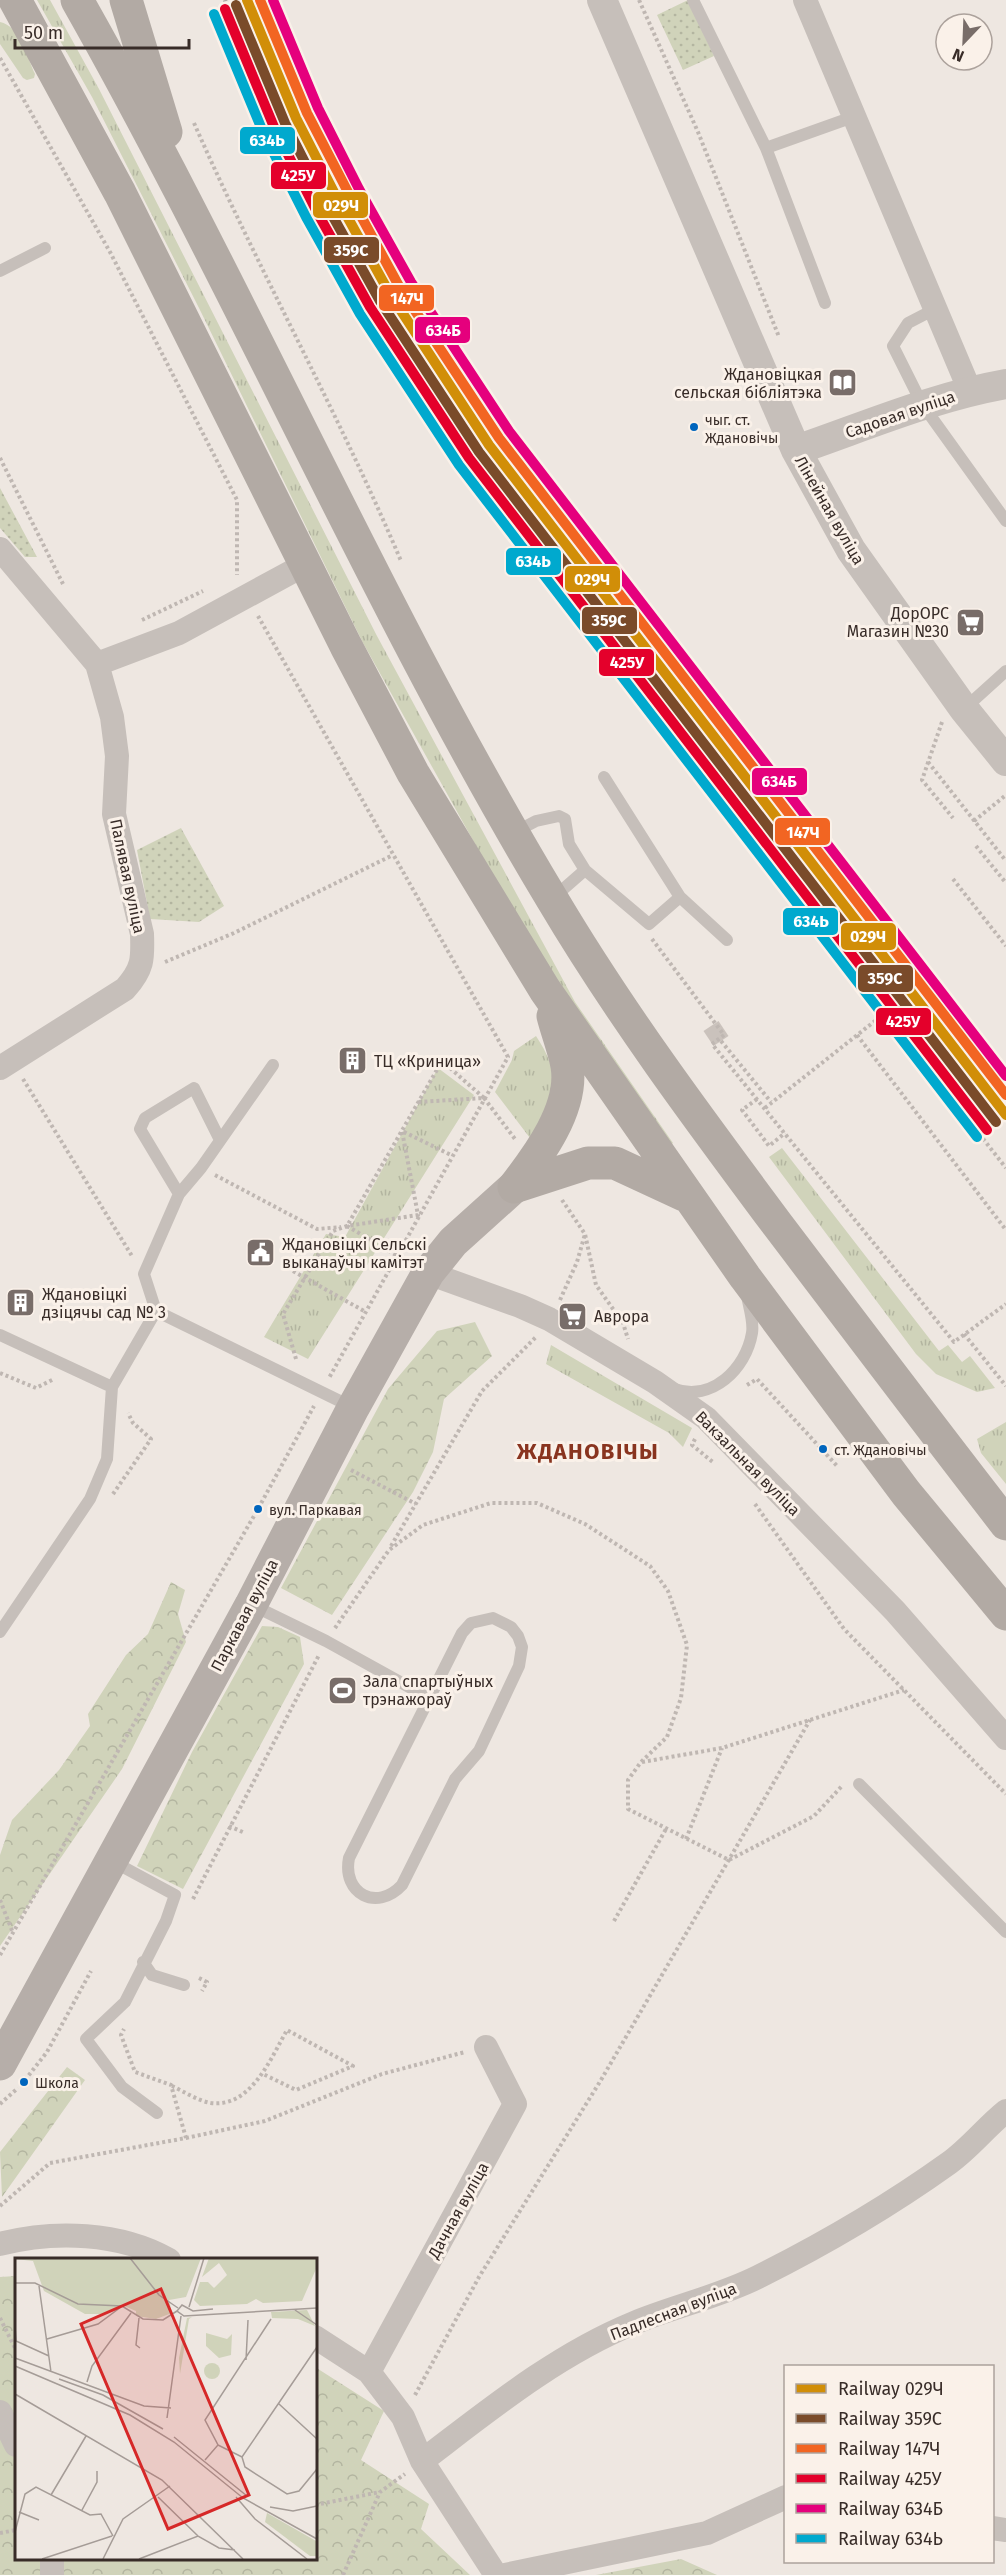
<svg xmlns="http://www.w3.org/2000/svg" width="1006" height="2575" viewBox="0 0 1006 2575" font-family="'Fira Sans',sans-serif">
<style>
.grass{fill:url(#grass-tufts)}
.forest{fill:url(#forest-crowns)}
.park{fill:url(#park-dots)}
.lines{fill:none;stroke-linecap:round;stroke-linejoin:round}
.pedestrian-tunnel{stroke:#cac2bc;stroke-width:18;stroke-dasharray:18 9;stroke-linecap:butt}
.path{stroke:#bfb7b2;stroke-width:4;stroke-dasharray:3 3;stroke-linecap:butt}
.service{stroke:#c6bfba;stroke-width:12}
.minor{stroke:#c6bfba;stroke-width:24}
.tertiary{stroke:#c6bfba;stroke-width:30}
.primary{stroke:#b6aea9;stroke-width:33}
.trunk{stroke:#b2aaa4;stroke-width:33}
.rail{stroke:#aea8a4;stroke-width:4.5;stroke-dasharray:1.5 4.5;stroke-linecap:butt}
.rail-1-casing{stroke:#faf1e9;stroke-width:15}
.rail-2-casing{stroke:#faf1e9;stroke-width:15}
.rail-3-casing{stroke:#faf1e9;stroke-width:15}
.rail-4-casing{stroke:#faf1e9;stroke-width:15}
.rail-5-casing{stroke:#faf1e9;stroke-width:15}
.rail-6-casing{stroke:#faf1e9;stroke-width:15}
.rail-1{stroke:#d18e08;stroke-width:10}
.rail-2{stroke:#7a4b2a;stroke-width:10}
.rail-3{stroke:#f26522;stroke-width:10}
.rail-4{stroke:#e4002b;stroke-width:10}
.rail-5{stroke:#e5007d;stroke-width:10}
.rail-6{stroke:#00a9ce;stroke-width:10}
.bus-dot{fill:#0065bd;stroke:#faf1e9;stroke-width:2}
.labels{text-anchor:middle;stroke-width:6;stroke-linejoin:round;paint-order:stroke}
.bus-label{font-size:14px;fill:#382c28;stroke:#faf1e9;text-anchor:start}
.poi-label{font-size:16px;fill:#382c28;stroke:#faf1e9;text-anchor:start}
.street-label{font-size:16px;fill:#382c28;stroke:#faf1e9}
.district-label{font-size:22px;font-weight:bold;letter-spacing:1.5px;fill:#89341f;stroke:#faf1e9}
.inset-road{fill:none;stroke:#a59c97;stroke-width:1.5}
.view{fill:#d62828;fill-opacity:0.15;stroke:#d62828;stroke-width:3}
.inset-edge{fill:none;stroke:#382c28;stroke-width:3}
.line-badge{stroke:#faf1e9;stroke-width:2}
.badge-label{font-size:16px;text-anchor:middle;font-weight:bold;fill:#fff}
</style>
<defs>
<pattern id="grass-tufts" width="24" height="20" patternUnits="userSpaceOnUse" patternTransform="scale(1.5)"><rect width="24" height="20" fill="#d0d3ba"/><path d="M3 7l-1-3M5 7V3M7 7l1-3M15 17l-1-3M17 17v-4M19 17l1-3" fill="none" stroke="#b3b5a0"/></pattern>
<pattern id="forest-crowns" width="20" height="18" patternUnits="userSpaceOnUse" patternTransform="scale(1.5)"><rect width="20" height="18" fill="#d0d3ba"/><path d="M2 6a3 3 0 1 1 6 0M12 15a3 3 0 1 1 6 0" fill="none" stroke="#b3b5a0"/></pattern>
<pattern id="park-dots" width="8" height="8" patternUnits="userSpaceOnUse" patternTransform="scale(1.5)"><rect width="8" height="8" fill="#d0d3ba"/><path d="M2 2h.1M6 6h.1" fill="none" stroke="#b3b5a0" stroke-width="1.8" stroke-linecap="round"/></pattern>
</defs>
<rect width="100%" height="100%" fill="#eee7e1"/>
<path class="grass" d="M 37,0 L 50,0 L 99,89 L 377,636 L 575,1002 L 673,1143 L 664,1150 L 573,1020 L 362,641 L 199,308 L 92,97 Z
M 0,22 C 20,26 27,57 35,74 L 34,78 L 27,80 L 23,78 L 0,44 Z
M 536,1036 C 566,1081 550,1096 533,1142 L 495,1092 L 512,1060 L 514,1051 Z
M 438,1068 L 474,1095 L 308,1359 L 264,1337 L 326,1234 L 345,1237 Z
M 782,1148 L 939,1351 L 948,1345 L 962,1362 L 970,1356 L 995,1388 L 977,1392 L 936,1374 L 916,1354 L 769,1157 Z
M 551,1345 L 692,1428 L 683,1447 L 669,1433 L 546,1364 Z
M 1006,1422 L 1006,1484 L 981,1453 L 977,1439 Z"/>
<path class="forest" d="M 475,1322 L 492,1356 L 444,1399 L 433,1452 L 413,1492 L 332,1615 L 281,1588 L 388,1389 L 437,1331 Z
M 171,1582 L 185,1590 L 178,1614 L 186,1642 L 122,1769 L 0,1946 L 0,1855 L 12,1820 L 59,1770 L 90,1726 L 88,1714 L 126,1655 L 148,1634 Z
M 262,1626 L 278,1627 L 300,1637 L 304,1664 L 183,1889 L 137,1866 L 192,1752 Z
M 67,2067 L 85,2080 L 2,2197 L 0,2152 Z
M 16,2276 L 16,2558 L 315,2558 L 315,2367 L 384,2411 L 361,2460 L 429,2504 L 421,2529 L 470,2575 L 0,2575 L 0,2277 Z
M 681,2559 L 717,2575 L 596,2575 Z"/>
<path class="park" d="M 688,0 L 714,56 L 683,70 L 657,15 Z
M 0,488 L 37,557 L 25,557 L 0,528 Z
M 181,828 L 224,906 L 199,922 L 150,919 L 137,850 Z"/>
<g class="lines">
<path class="pedestrian-tunnel" d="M 711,1026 L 721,1041"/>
<path class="path" d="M 639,0 L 698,132 L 779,337
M 0,58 L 110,252 L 237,500 L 237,575
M 194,123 C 259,271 338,412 401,561
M 0,458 L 63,584
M 258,616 L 508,1057 L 329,1378
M 142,620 L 203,591
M 942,722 L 922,780 L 953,818
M 928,762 L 1006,861
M 974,821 L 1006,795
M 976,846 L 1006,883
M 953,879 L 1006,946
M 885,932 L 1006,1087
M 652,939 L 724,1035 L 712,1044 L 954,1342 L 1006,1304
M 165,962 L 234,933 L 391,856
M 846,964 L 1006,1168
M 857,1035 L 1006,1230
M 721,1041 L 771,1102
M 23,1079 L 132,1256
M 484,1098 L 515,1139
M 757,1099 L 742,1110 L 769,1146 L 785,1133
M 765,1108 L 885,1013
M 215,1175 L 317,1229 L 341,1227
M 562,1200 L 585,1234 L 596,1285 L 623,1323 L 628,1339
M 396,1255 L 347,1226 L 442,1061 L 484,1098 L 418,1102
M 293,1271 L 364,1311
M 560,1300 L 577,1262 L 585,1234
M 964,1334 L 1006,1386
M 296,1359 L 283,1314 L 333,1231 L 347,1226 L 418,1215 L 402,1131 L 451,1155
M 0,1373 L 36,1388 L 54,1379
M 747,1385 L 757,1379 L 838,1467
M 695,1439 L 692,1445 L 714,1463
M 351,1470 L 416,1504
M 113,1494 L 151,1439 L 133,1423 L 128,1413
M 755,1504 L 844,1629 L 1006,1794
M 391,1546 L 482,1391 L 536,1337
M 335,1628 L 389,1550 L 423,1525 L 491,1503 L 537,1503 L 585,1524 L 650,1566 L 668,1591 L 687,1645 L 681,1698 L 667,1737 L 641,1762 L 628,1780 L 628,1809 L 729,1860 L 814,1816 L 842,1786
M 642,1762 L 722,1748 L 904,1690
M 229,1826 L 245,1833
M 686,1839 L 722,1748
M 193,1899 L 319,1655
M 0,1900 L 13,1933
M 614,1921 L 666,1829
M 0,1955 L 258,1509 L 314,1406
M 199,1978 L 207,1982 L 202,1991
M 25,2080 L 47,2052 L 91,1971
M 172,2086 C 183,2091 198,2101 211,2103 C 251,2108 271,2058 287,2030 L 353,2066 L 296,2090 L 263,2074
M 0,2104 L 18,2088
M 186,2138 L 265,2121 L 382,2074 L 465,2052
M 0,2206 L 50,2163 L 186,2138 L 171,2085 L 135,2072 L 121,2035 L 124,2029
M 0,2318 L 16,2350
M 415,2395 L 479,2277 L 601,2080 L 810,1720
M 315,2505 L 380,2492
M 0,2533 L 16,2530
M 343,2575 L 380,2492 L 405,2474"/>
<path class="service" d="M 693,0 L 766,148 L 853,117
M 766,148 L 825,303
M 0,271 L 45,248
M 935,309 L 908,323 L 893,346 L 922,404 L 1006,521
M 965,708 L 1006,671
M 515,832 L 536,821 L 559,816 L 565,819 L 569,844 L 585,870 L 649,924 L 680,897 L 604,777
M 680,897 L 727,940
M 553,898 L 585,870
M 179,1194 L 140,1129 L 145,1118 L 194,1088 L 220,1140
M 156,1311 L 144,1274 L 179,1194 L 201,1168 L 273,1065
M 0,1335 L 112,1387
M 674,1389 C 712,1402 746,1369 752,1333 C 754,1322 749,1307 747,1296
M 252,1605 L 326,1641 L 429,1698
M 493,1618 L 511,1627 L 518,1636 L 522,1647 L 519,1666 L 479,1751 L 455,1779 L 402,1885 C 377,1912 342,1894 349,1858 L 462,1633 L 471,1623 Z
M 0,1632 L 90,1499 L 107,1459 L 112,1387 L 156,1311 L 352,1407
M 859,1784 L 1006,1932
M 112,1861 L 175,1895 L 166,1921 L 125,2002 L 86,2039 L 122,2087 L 157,2113
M 143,1962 L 152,1975 L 184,1985"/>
<path class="minor" d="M 805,0 L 970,391
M 0,549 L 97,664
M 0,1068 L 125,989 C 143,969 143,959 142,934 L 114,814 L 117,756 L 112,717 L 97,664 L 179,633 L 306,564
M 428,1273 L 520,1306 L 549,1319 L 655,1382 L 706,1418 L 895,1611 L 1006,1738
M 0,2244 C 54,2230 120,2232 169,2260
M 315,2337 L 369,2372 L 403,2417 L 422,2461 L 496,2575
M 369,2372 L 515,2104 L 486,2047
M 0,2412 L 16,2445
M 422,2461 C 489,2410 556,2355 634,2323 C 675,2306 718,2297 758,2277 C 824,2244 889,2206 949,2163 C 970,2148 986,2127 1006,2111
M 992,2528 L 1006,2530
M 52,2558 L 52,2575
M 505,2575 L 707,2533 L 786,2497"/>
<path class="tertiary" d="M 602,0 L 796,450 L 851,550 L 964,709 L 1006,761
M 796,450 C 866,426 933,397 1006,384"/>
<path class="primary" d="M 0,2064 L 251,1605 L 353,1408 L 428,1273 L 453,1242 L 514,1187"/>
<path class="trunk" d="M 15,0 L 120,193 L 346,646 L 413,773 L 545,990 L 745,1277 L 906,1493 L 1006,1614
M 77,0 C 244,295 377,608 552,899 C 619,1012 698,1118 777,1224 C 853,1324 929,1425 1006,1524
M 126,0 L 166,132
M 514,1187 C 538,1156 574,1108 567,1066 C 564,1049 557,1032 553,1016
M 514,1187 L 588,1163 L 615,1163 L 684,1195"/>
<path class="rail" d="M 225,0 C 242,42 258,85 277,127 C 330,244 401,354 474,460 L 888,994"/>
<defs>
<path id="rail-1" d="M 247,0 L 296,118 L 338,200 L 390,294 L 489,445 L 1006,1115"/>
<path id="rail-2" d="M 236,5 L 285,123 L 327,206 L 380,301 L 479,452 L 996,1122"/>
<path id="rail-3" d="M 260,0 L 307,113 L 349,194 L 400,288 L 499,438 L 1006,1095"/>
<path id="rail-4" d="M 225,9 L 274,127 L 317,212 L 370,307 L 469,458 L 987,1130"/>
<path id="rail-5" d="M 273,0 L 318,108 L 359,189 L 411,282 L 509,431 L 1006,1076"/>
<path id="rail-6" d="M 214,14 L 263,132 L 306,217 L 360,314 L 459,465 L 977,1137"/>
</defs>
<use href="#rail-1" class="rail-1-casing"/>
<use href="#rail-2" class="rail-2-casing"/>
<use href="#rail-3" class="rail-3-casing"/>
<use href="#rail-4" class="rail-4-casing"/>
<use href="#rail-5" class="rail-5-casing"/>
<use href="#rail-6" class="rail-6-casing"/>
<use href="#rail-1" class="rail-1"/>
<use href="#rail-2" class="rail-2"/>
<use href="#rail-3" class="rail-3"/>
<use href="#rail-4" class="rail-4"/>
<use href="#rail-5" class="rail-5"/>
<use href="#rail-6" class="rail-6"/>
</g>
<defs>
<symbol id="library-square" viewBox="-11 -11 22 22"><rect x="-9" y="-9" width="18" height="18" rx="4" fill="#786d69" stroke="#faf1e9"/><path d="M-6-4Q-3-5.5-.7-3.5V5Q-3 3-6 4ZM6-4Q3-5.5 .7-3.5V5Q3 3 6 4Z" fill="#fff"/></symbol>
<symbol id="supermarket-square" viewBox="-11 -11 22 22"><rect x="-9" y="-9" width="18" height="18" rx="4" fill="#786d69" stroke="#faf1e9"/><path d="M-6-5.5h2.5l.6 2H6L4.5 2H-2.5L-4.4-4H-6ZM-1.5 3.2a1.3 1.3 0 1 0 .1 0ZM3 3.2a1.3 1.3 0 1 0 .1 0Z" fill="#fff"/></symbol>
<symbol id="building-square" viewBox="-11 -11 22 22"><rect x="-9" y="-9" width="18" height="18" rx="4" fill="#786d69" stroke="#faf1e9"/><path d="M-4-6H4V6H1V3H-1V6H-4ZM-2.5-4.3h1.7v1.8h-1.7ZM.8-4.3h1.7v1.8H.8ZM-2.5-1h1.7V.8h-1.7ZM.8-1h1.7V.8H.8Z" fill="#fff"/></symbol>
<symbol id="civic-square" viewBox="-11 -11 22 22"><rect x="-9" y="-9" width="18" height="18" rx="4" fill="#786d69" stroke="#faf1e9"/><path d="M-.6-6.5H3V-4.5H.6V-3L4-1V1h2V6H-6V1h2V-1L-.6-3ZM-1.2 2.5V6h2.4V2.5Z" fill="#fff"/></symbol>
<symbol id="stadium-square" viewBox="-11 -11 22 22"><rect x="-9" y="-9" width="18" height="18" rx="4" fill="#786d69" stroke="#faf1e9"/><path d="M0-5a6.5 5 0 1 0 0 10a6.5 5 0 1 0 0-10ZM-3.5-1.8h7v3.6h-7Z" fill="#fff"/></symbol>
</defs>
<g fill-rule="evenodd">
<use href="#library-square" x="826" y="366" width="33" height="33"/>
<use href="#supermarket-square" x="954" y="606" width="33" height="33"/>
<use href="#building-square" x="336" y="1044" width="33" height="33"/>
<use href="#civic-square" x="244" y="1236" width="33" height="33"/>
<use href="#building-square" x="4" y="1286" width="33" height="33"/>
<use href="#supermarket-square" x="556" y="1300" width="33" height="33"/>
<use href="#stadium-square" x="326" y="1674" width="33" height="33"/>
</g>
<g class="bus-dot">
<circle cx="694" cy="427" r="5"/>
<circle cx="823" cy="1449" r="5"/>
<circle cx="258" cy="1509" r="5"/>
<circle cx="24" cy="2082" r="5"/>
</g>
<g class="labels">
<g class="bus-label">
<text x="705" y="425">чыг. ст.<tspan x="705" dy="18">Ждановічы</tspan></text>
<text x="834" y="1455">ст. Ждановічы</text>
<text x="269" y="1515">вул. Паркавая</text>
<text x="35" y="2088">Школа</text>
</g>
<g class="poi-label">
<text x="822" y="380" text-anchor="end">Ждановіцкая<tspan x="822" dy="18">сельская бібліятэка</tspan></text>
<text x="949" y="619" text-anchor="end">ДорОРС<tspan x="949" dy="18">Магазин №30</tspan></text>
<text x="374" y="1067">ТЦ «Криница»</text>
<text x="282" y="1250">Ждановіцкі Сельскі<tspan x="282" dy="18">выканаўчы камітэт</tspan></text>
<text x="42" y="1300">Ждановіцкі<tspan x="42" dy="18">дзіцячы сад № 3</tspan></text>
<text x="594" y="1322">Аврора</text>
<text x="363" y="1687">Зала спартыўных<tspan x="363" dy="18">трэнажораў</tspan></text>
</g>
<g class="street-label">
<text transform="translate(900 414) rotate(-19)" y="6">Садовая вуліца</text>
<text transform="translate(830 510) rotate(60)" y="6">Лінейная вуліца</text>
<text transform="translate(128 876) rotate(78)" y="6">Палявая вуліца</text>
<text transform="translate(748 1463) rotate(45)" y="6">Вакзальная вуліца</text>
<text transform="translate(244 1615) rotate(-62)" y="6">Паркавая вуліца</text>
<text transform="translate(458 2210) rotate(-61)" y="6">Дачная вуліца</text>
<text transform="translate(673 2311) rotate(-21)" y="6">Падлесная вуліца</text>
</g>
<g class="district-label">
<text x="588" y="1459">ЖДАНОВІЧЫ</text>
</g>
</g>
<g transform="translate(15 2258)">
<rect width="302" height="302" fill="#eee7e1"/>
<path d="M 252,255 L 301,283 L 301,298 L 295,298 L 250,264 Z" fill="#d0d3ba"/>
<path d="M 186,0 L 171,39 L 154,42 L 157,55 L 141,61 L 121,58 L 121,53 L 107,47 L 92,56 L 70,56 L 29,33 L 18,3 L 0,1 ZM 194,0 L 301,0 L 301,11 L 287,43 L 248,45 L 241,41 L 232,46 L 185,48 L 179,42 L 185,24 L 193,24 L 199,30 L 212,17 L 204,5 L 187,19 ZM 292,52 L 300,68 L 283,61 L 257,60 L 256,54 ZM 177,59 L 174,61 L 165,116 L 164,100 L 172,60 ZM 191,75 L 212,81 L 217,76 L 216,97 L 204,100 L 191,88 Z" fill="#d0d3ba"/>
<path d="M189 113a8 8 0 1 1 16 0a8 8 0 1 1-16 0Z" fill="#d0d3ba"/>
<path class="inset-road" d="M 115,0 L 144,37 L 163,50M 0,7 L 0,62M 0,25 L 20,25 L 63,46 L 107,48 L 128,61 L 148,62 L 162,53M 24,28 L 36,114M 174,49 L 189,0M 198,51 L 178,53 L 167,47 L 162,53 L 169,58 L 302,50M 280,52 L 302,67M 124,60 L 121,87 L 125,90M 0,69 L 1,83 L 34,98M 32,81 L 83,66 L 106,49M 0,100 L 129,148 L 156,150M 231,102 L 233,62M 0,108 L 115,157 L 159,184 L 228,240 L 302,281M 44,121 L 88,137 L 148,171M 72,124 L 77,108 L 116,55M 0,136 L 147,222 L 228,301M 264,146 L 302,181M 152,160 L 166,58M 159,179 L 232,238M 203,187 L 227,199 L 302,89M 227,199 L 230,209 L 272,236 L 284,233 L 302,211M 190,202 L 203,187 L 190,162 L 256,61M 36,237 L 71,178M 143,239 L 183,278M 221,239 L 240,261 L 292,301M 255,249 L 278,253 L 302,248M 67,252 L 82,224 L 82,213M 4,254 L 24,262M 0,274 L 10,236 L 21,229 L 75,257 L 86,256 L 98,278M 27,301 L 97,278M 88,301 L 108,261 L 155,228M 124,301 L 183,278 L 204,290 L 220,292"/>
<path class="view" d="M 146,31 L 234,237 L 153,271 L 66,66 Z"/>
<rect width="302" height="302" class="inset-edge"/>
</g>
<g class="line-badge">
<rect x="239" y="126" width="57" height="29" rx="6" fill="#00a9ce"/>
<rect x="270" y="161" width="57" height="29" rx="6" fill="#e4002b"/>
<rect x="312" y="191" width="57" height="28" rx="6" fill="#d18e08"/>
<rect x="323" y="236" width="57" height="28" rx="6" fill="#7a4b2a"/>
<rect x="378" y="284" width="57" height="28" rx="6" fill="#f26522"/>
<rect x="414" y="316" width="57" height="28" rx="6" fill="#e5007d"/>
<rect x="505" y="547" width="57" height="29" rx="6" fill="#00a9ce"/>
<rect x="564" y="565" width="57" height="28" rx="6" fill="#d18e08"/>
<rect x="581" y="606" width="57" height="29" rx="6" fill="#7a4b2a"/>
<rect x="598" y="648" width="57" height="29" rx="6" fill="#e4002b"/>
<rect x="751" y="767" width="57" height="29" rx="6" fill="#e5007d"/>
<rect x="774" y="817" width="57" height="29" rx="6" fill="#f26522"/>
<rect x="782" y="907" width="57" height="29" rx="6" fill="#00a9ce"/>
<rect x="840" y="922" width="57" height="29" rx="6" fill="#d18e08"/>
<rect x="857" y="964" width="57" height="29" rx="6" fill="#7a4b2a"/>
<rect x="875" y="1007" width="57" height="29" rx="6" fill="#e4002b"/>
</g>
<g class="badge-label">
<text x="267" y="146">634Ь</text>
<text x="298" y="181">425У</text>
<text x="341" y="211">029Ч</text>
<text x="351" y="256">359С</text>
<text x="407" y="304">147Ч</text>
<text x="443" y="336">634Б</text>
<text x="533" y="567">634Ь</text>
<text x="592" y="585">029Ч</text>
<text x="609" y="626">359С</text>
<text x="627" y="668">425У</text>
<text x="779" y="787">634Б</text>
<text x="803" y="838">147Ч</text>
<text x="811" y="927">634Ь</text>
<text x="868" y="942">029Ч</text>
<text x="885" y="984">359С</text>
<text x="903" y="1027">425У</text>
</g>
<rect x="784" y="2365" width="210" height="198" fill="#faf1e9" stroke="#aca29c" stroke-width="1.5"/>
<rect x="796" y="2384" width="30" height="9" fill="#d18e08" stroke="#aca29c" stroke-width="1.5"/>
<text x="838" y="2395" font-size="18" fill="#382c28">Railway 029Ч</text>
<rect x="796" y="2414" width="30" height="9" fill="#7a4b2a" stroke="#aca29c" stroke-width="1.5"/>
<text x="838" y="2425" font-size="18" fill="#382c28">Railway 359С</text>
<rect x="796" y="2444" width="30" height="9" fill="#f26522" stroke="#aca29c" stroke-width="1.5"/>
<text x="838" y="2455" font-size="18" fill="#382c28">Railway 147Ч</text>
<rect x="796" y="2474" width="30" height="9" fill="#e4002b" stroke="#aca29c" stroke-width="1.5"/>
<text x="838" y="2485" font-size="18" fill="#382c28">Railway 425У</text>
<rect x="796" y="2504" width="30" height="9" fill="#e5007d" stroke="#aca29c" stroke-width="1.5"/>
<text x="838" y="2515" font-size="18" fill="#382c28">Railway 634Б</text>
<rect x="796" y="2534" width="30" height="9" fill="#00a9ce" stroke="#aca29c" stroke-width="1.5"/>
<text x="838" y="2545" font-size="18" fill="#382c28">Railway 634Ь</text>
<g transform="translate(964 42) rotate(203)"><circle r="28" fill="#faf1e9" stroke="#aca29c" stroke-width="1.5"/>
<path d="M0-4.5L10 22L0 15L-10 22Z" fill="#786d69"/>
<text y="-9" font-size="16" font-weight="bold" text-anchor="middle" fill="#382c28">N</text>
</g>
<path d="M15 39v9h174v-9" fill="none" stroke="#382c28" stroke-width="3"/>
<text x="24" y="39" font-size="18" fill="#382c28" stroke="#faf1e9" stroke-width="4.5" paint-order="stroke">50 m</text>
</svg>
